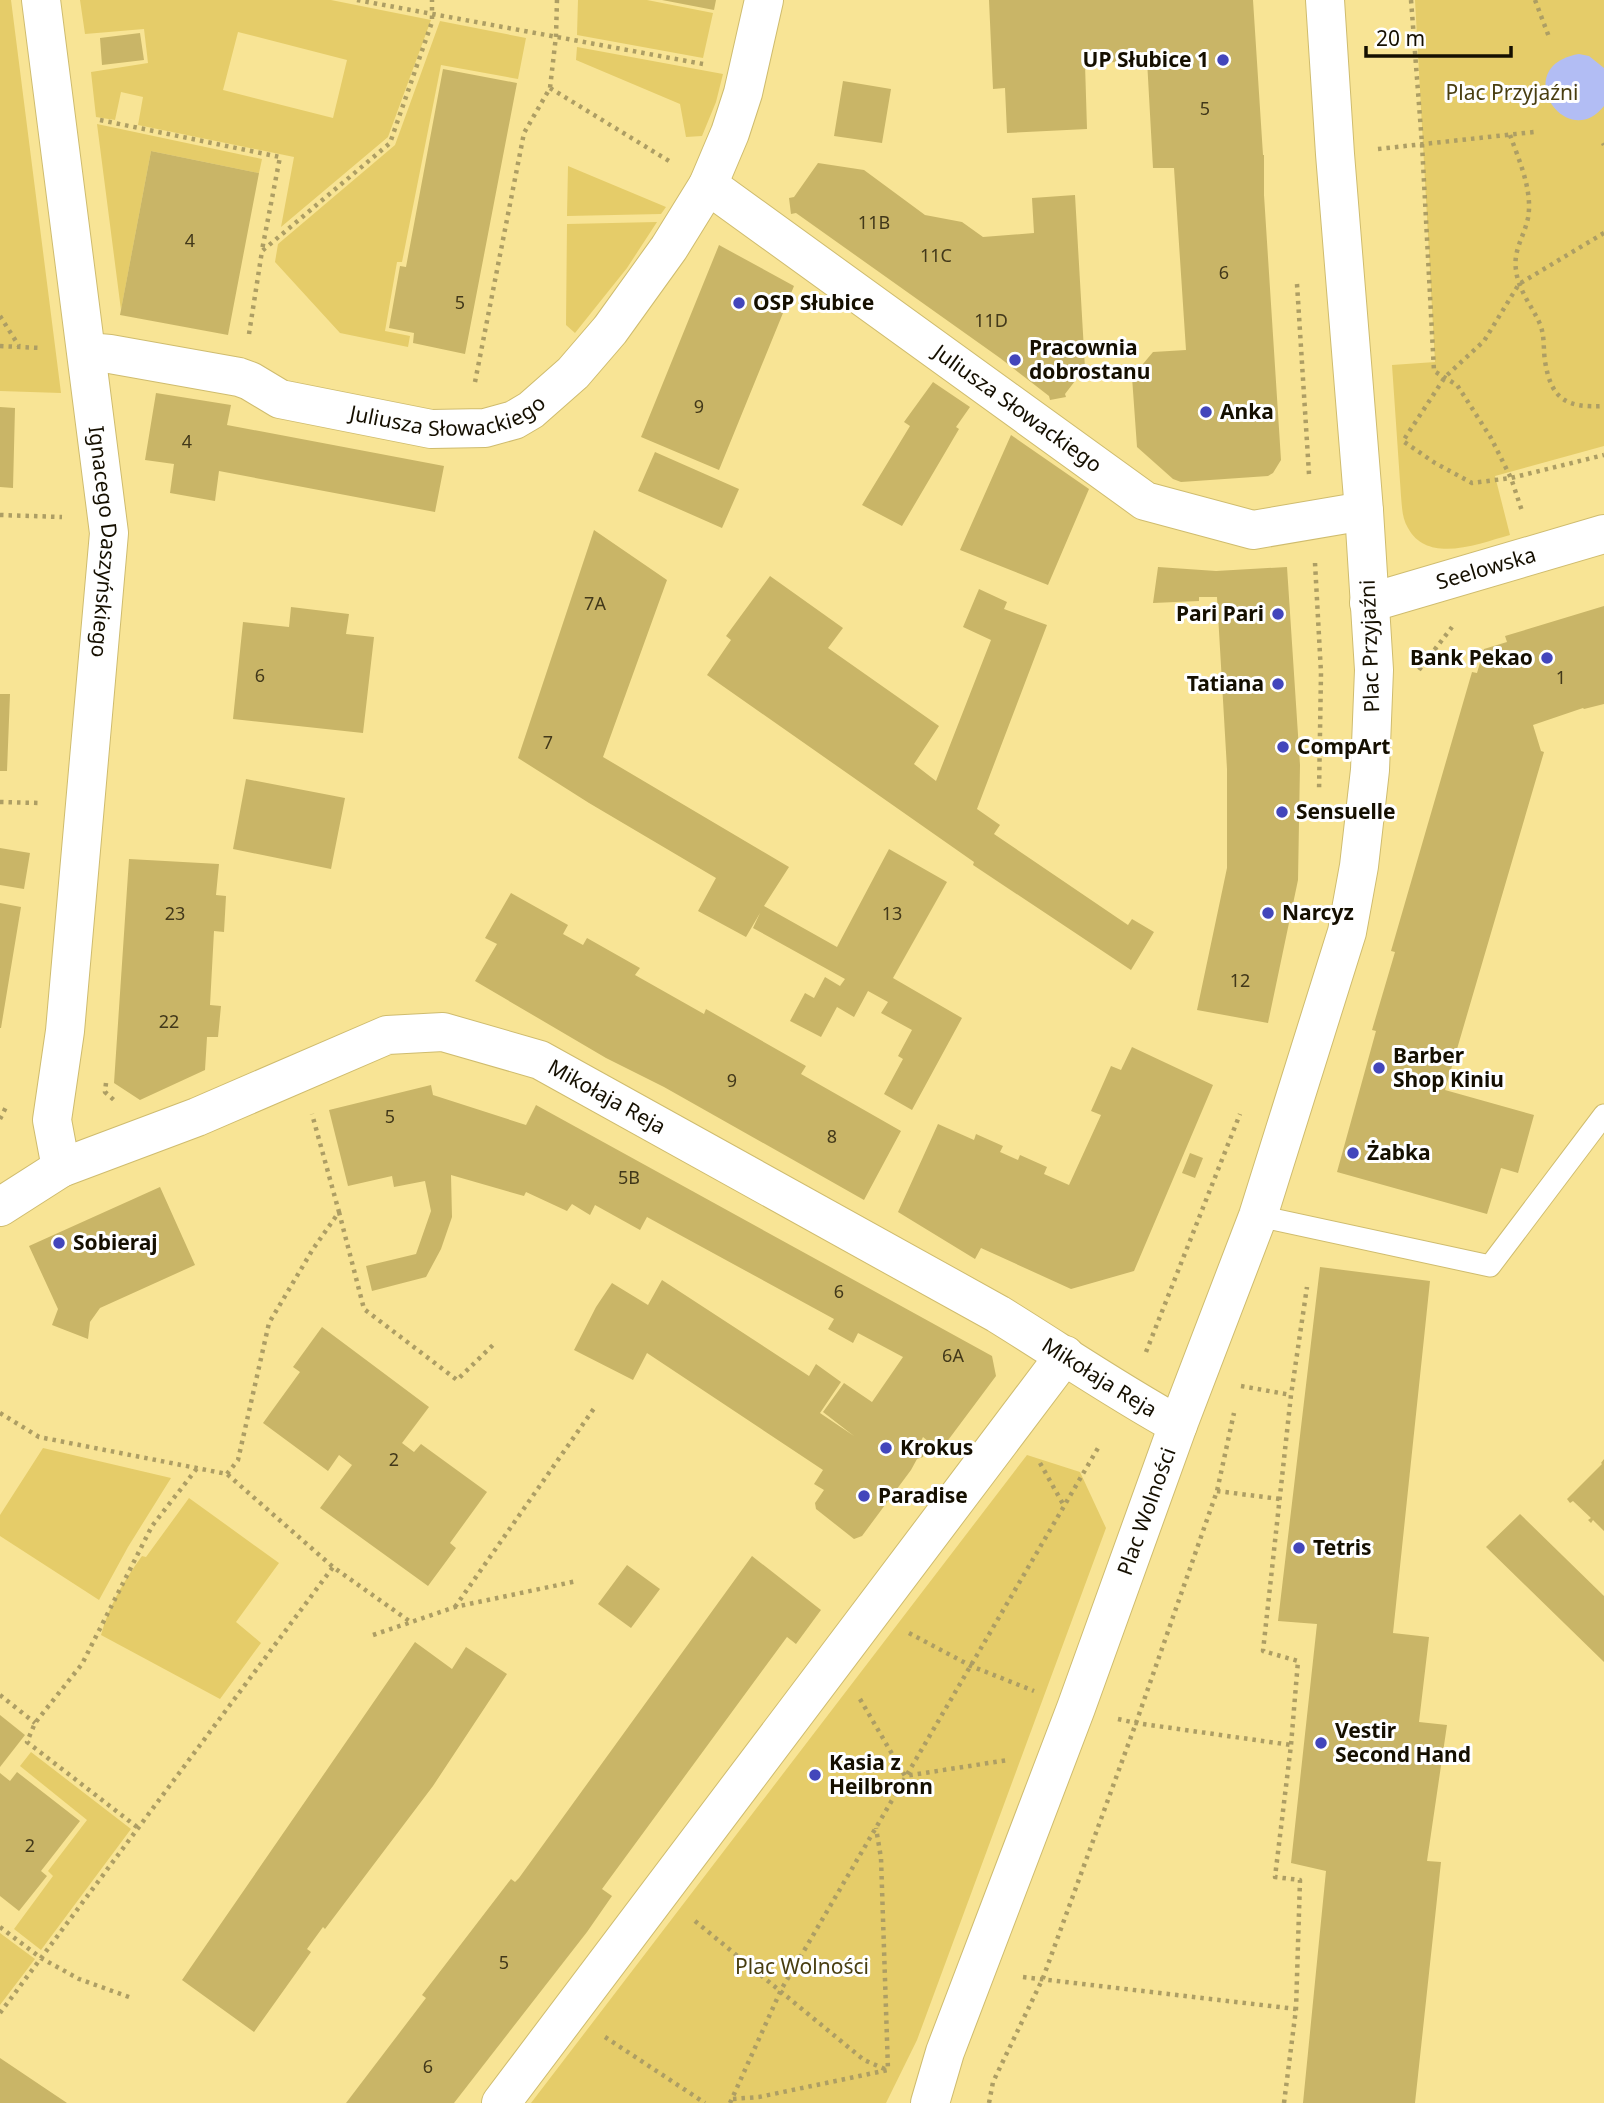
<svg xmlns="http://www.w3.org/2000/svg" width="1604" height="2103" viewBox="0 0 1604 2103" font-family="'Noto Sans',sans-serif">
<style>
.green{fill:#e5cc69;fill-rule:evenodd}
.water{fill:#b2bdf4}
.building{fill:#c9b567}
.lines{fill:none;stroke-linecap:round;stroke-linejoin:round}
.service-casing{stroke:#cfbc6e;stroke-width:23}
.minor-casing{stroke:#cfbc6e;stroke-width:40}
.tertiary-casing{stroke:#cfbc6e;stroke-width:40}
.path{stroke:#ad9e64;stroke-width:4.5;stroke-dasharray:3.5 5;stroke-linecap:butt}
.service{stroke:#fff;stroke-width:21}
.minor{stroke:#fff;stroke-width:38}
.tertiary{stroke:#fff;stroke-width:38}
.poi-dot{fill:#4346bb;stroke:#fff;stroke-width:2.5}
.labels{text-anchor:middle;stroke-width:6;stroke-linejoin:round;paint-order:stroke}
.number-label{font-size:18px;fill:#42381a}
.poi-label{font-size:21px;font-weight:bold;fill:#150f00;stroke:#fff;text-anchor:start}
.park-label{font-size:21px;fill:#493e10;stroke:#fff}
.street-label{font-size:21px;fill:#150f00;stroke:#fff}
</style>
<rect width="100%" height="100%" fill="#f8e495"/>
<path class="green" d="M 0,0 L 11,0 L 61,393 L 0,391 Z
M 80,0 L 331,0 L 431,20 L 388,137 L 281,227 L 294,157 L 138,125 L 143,97 L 121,92 L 115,120 L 96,117 L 91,72 L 148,63 L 144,29 L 85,34 ZM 238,32 L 347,60 L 333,118 L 223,90 Z
M 578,0 L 647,0 L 713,13 L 703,58 L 577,35 Z
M 1415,0 L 1604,0 L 1604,446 L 1495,476 L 1510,535 C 1480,543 1428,565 1408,528 C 1402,518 1402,507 1401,496 L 1392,365 L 1435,362 Z
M 440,21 L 526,38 L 518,79 L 441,65 L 402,262 L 397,262 L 385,331 L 410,336 L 408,347 L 340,333 L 275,262 L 278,244 L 395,145 Z
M 577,47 L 723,74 L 716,102 L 702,136 L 686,137 L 680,104 L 576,60 Z
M 97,124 L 262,159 L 259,173 L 151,151 L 121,310 Z
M 568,166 L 666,207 L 661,214 L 567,216 Z
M 657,222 L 627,268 L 575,333 L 566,325 L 567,224 Z
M 43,1448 L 171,1478 L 128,1547 L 99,1600 L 0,1536 L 0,1515 Z
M 1027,1455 L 1080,1472 L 1106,1528 L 917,2040 L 886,2103 L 531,2103 Z
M 189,1498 L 279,1563 L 236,1622 L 261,1643 L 220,1699 L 101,1635 C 109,1605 124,1581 142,1556 L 146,1557 Z
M 31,1752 L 131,1829 L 41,1950 L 14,1929 L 53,1876 L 48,1871 L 87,1820 L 20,1766 Z
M 0,1933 L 35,1959 L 0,2005 Z"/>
<path class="water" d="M 1579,54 L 1589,56 L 1604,68 L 1604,106 C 1566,154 1508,66 1579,54 Z"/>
<path class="building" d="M 662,0 L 716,0 L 714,10 Z
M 989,0 L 1253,0 L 1263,155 L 1264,155 L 1264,195 L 1281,460 L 1273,473 L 1268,476 L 1181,482 L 1173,479 L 1137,447 L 1132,377 L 1153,352 L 1186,350 L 1174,168 L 1153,168 L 1147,60 L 1085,64 L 1087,129 L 1007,133 L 1005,88 L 993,89 Z
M 140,33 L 144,60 L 102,65 L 100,38 Z
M 443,69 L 517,83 L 465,354 L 413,343 L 414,333 L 389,328 L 400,266 L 406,267 Z
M 843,81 L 891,89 L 882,143 L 834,136 Z
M 151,151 L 259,173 L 228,335 L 120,315 Z
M 818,163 L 864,170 L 925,215 L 962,222 L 983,237 L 1034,233 L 1032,198 L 1075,195 L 1085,368 L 1065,394 L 1066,397 L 1050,400 L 1049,396 L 1000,358 L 796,213 L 791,214 L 789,198 L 794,197 Z
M 719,245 L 794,286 L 719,470 L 641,437 Z
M 933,382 L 970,407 L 956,427 L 959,429 L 902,526 L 862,505 L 910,426 L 904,422 Z
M 156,393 L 231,405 L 227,425 L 444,466 L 435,512 L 219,471 L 215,501 L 170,493 L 174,464 L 145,460 Z
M 0,407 L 15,408 L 13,488 L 0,487 Z
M 1011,435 L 1089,489 L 1048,585 L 960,550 Z
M 655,452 L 739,489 L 722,528 L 638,491 Z
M 594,530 L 667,580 L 603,757 L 789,867 L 764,906 L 837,947 L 889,849 L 947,882 L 893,978 L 962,1018 L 912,1110 L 884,1094 L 903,1059 L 898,1056 L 912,1030 L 881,1013 L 888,1002 L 868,991 L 854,1017 L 837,1007 L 821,1037 L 790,1021 L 805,993 L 814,998 L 825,977 L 840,986 L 845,979 L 753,928 L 760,913 L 746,937 L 698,911 L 716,878 L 589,803 L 518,758 Z
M 1158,567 L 1216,571 L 1287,567 L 1300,765 L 1298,880 L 1268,1023 L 1197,1010 L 1227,868 L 1227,769 L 1217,597 L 1199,597 L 1199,601 L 1153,603 Z
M 770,576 L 843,628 L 828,648 L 939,726 L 914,764 L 936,781 L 991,640 L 963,627 L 979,589 L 1007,602 L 1004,609 L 1047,625 L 977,809 L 1000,825 L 994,834 L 1128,925 L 1132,919 L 1154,932 L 1131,970 L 973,865 L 974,862 L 707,675 L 731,640 L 726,636 Z
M 1604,606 L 1604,704 L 1584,709 L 1583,708 L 1533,725 L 1541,751 L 1544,752 L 1445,1090 L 1534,1115 L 1518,1173 L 1501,1168 L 1487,1214 L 1337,1172 L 1376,1031 L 1372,1030 L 1395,952 L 1391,951 L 1472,672 L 1477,673 L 1484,649 L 1507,642 L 1505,636 Z
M 291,607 L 349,614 L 346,634 L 374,637 L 363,733 L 233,719 L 243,622 L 289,627 Z
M 0,694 L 10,694 L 7,771 L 0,771 Z
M 246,779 L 345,798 L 331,869 L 233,849 Z
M 0,848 L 30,853 L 24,889 L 0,885 Z
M 129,859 L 219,864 L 216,895 L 226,896 L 224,932 L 214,931 L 210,1005 L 221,1006 L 218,1037 L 207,1037 L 205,1070 L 140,1100 L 114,1083 Z
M 511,893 L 568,925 L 563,934 L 583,945 L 587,938 L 640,968 L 635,975 L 704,1014 L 706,1009 L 806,1066 L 801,1074 L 901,1131 L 864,1200 L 664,1087 L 606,1058 L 475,981 L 497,944 L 485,938 Z
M 0,903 L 21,907 L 1,1028 L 0,1028 Z
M 1132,1047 L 1213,1085 L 1134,1271 L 1071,1289 L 981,1248 L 975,1259 L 898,1212 L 938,1124 L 974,1140 L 976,1134 L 1003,1146 L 1000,1152 L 1018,1160 L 1020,1155 L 1047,1167 L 1044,1174 L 1069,1185 L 1101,1115 L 1091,1111 L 1111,1066 L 1121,1070 Z
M 431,1085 L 433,1095 L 526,1125 L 536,1105 L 992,1356 L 996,1376 L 940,1451 L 923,1437 L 921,1441 L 925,1450 L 923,1457 L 917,1459 L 911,1470 L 862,1536 L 854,1539 L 816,1509 L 815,1503 L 824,1490 L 814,1484 L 823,1470 L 647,1353 L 633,1380 L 574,1350 L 596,1307 L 612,1283 L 648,1305 L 662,1280 L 809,1376 L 816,1364 L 841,1382 L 820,1413 L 854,1436 L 823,1412 L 844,1383 L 872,1402 L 903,1357 L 858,1333 L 853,1343 L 828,1329 L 834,1319 L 647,1217 L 640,1230 L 595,1205 L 590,1215 L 572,1204 L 567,1211 L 526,1192 L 524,1196 L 451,1175 L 452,1217 L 441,1249 L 426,1277 L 372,1291 L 366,1266 L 416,1254 L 431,1211 L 425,1181 L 394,1187 L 392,1176 L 348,1186 L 329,1110 Z
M 1190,1153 L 1203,1158 L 1195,1178 L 1182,1173 Z
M 160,1187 L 195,1265 L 100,1308 L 90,1322 L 88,1339 L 52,1325 L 58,1309 L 29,1246 Z
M 1320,1267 L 1430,1281 L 1393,1633 L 1429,1637 L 1419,1722 L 1447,1725 L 1427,1861 L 1441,1862 L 1415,2103 L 1303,2103 L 1326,1871 L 1291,1863 L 1317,1624 L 1278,1621 Z
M 322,1327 L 429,1407 L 402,1443 L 414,1452 L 421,1444 L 487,1492 L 450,1543 L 456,1548 L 428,1586 L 320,1508 L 352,1465 L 339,1455 L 328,1471 L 263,1423 L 300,1372 L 293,1367 Z
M 1604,1459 L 1604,1531 L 1593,1520 L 1591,1523 L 1588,1520 L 1591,1518 L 1573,1501 L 1570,1503 L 1567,1499 L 1602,1464 L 1601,1463 Z
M 1520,1514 L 1604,1596 L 1604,1662 L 1486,1547 Z
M 752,1556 L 821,1610 L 796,1644 L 787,1637 L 602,1889 L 612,1896 L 587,1932 L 454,2103 L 346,2103 L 426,1998 L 422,1995 L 511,1879 L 515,1882 L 519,1878 Z
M 627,1565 L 660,1589 L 631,1628 L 598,1604 Z
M 415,1642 L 452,1669 L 466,1647 L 507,1674 L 433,1786 L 325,1929 L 323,1927 L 307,1949 L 311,1952 L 254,2032 L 182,1980 Z
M 0,1715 L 25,1735 L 0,1767 Z
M 17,1772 L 80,1821 L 41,1871 L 47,1876 L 19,1911 L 0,1896 L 0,1773 L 10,1781 Z
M 0,2058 L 67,2103 L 0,2103 Z"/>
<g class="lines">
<defs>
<path id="service" d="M 1258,1216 L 1490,1266 L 1604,1115"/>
<g id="minor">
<path id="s1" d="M 41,0 L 109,533 L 65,1031 L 52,1120 L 61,1168"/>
<path id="s2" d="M 708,185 L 1145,501 L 1253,530 L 1364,511"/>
<path id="s3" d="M 87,352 L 110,354 L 239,377 L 250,381 L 280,399 L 431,429 L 485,428 L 514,420 L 531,410 L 573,373 L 610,330 L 669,248 L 708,185 L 730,133 L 743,93 L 764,0"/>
<path id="s4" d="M 0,1207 L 61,1168 L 197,1117 L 387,1035 L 443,1032 L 540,1060 L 998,1314 C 1058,1351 1116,1391 1178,1425"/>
<path d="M 501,2103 L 1065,1355"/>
</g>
<g id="tertiary">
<path id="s5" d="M 1369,603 L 1604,534"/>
<path id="s6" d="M 930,2103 L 945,2052 L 1076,1708 L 1178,1425 L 1258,1216 L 1347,932 L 1359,866 L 1370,770 L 1374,670 L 1364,511 L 1335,154 L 1325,0"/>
</g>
</defs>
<use href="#service" class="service-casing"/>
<use href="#minor" class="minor-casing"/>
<use href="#tertiary" class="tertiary-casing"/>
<path class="path" d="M 357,0 L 703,64
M 1411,0 L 1422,144 L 1434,371 L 1457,385 L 1470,405 L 1491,438 L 1511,478 L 1522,511
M 1535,0 L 1549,37
M 550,88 L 669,161
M 100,120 L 280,157 L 262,250
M 1510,135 C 1519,160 1533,191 1528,218 C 1524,237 1513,250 1516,270 C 1518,290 1532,306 1540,324 C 1545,337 1543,348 1545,361 C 1551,400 1567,408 1604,406
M 1603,143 L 1604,145
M 1378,149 L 1534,132
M 1604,233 L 1519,284 L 1484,341 L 1445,377 L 1403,441 L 1435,463 L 1472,483 L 1511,478 L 1604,455
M 1297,284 L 1309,474
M 0,316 L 19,346
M 249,334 L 262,251 L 390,143 L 432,22 L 432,0
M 0,346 L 41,348
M 475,382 L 524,133 L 550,88 L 556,36 L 557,0
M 0,515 L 62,517
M 1315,563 L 1321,673 L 1319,792
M 1419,670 L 1452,627
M 0,802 L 40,803
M 106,1083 L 105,1092 L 115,1101
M 0,1119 L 6,1107
M 339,1212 L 364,1309 L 457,1380 L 495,1343
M 1146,1352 L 1240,1114
M 1241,1386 L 1291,1395
M 0,1413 L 39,1437 L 227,1474 L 333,1567 L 412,1623
M 1040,1463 L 1063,1504
M 227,1474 L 238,1460 L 269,1323 L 313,1249 L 339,1212 L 312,1114
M 1217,1491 L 1280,1499
M 455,1607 L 595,1407
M 909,1633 L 971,1666 L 1034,1691
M 373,1635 L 455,1607 L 577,1581
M 0,1695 L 35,1723
M 860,1699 L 905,1776 L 1008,1760
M 1118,1719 L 1136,1723 L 1291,1745
M 137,1827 L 27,1742 L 35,1723 L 82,1664 L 152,1526 L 198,1467
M 695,1921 L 864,2060 L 887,2070
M 0,1927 L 41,1958 L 79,1979 L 129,1997
M 1023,1977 L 1296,2009
M 0,2013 L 333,1567
M 605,2037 L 705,2103
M 733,2099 L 759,2097 L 888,2070 L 881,1858 L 876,1828
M 730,2103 L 781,1990 L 1098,1448
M 989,2103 L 993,2082 L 1043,1978 L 1136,1723 L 1217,1491 L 1234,1413
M 1284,2103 L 1296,2009 L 1300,1880 L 1275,1877 L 1291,1745 L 1298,1661 L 1263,1651 L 1291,1395 L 1307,1287"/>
<use href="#service" class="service"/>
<use href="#minor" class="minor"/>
<use href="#tertiary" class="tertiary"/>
</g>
<g class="poi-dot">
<circle cx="1223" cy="60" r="7"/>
<circle cx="739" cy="303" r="7"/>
<circle cx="1015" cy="360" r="7"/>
<circle cx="1206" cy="412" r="7"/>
<circle cx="1278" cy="614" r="7"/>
<circle cx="1547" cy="658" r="7"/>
<circle cx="1278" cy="684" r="7"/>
<circle cx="1283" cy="747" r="7"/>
<circle cx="1282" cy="812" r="7"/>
<circle cx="1268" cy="913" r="7"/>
<circle cx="1379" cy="1068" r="7"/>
<circle cx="1353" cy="1153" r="7"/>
<circle cx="59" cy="1243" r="7"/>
<circle cx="886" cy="1448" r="7"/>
<circle cx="864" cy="1496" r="7"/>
<circle cx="1299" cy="1548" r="7"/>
<circle cx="1321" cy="1743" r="7"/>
<circle cx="815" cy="1775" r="7"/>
</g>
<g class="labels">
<g class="number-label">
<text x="1205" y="115">5</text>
<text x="874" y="229">11B</text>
<text x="190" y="247">4</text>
<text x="936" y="262">11C</text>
<text x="1224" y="279">6</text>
<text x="460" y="309">5</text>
<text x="991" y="327">11D</text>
<text x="699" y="413">9</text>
<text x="187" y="448">4</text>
<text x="595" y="610">7A</text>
<text x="260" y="682">6</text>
<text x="1561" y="684">1</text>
<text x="548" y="749">7</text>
<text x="175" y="920">23</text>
<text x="892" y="920">13</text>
<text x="1240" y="987">12</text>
<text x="169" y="1028">22</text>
<text x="732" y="1087">9</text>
<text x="390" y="1123">5</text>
<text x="832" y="1143">8</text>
<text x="629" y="1184">5B</text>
<text x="839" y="1298">6</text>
<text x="953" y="1362">6A</text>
<text x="394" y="1466">2</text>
<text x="30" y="1852">2</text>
<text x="504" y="1969">5</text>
<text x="428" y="2073">6</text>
</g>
<g class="poi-label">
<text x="1209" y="67" text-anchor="end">UP Słubice 1</text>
<text x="753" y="310">OSP Słubice</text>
<text x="1029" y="355">Pracownia<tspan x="1029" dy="24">dobrostanu</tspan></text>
<text x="1220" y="419">Anka</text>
<text x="1264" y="621" text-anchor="end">Pari Pari</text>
<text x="1533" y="665" text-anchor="end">Bank Pekao</text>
<text x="1264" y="691" text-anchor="end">Tatiana</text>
<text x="1297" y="754">CompArt</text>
<text x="1296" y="819">Sensuelle</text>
<text x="1282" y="920">Narcyz</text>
<text x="1393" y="1063">Barber<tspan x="1393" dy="24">Shop Kiniu</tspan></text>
<text x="1367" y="1160">Żabka</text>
<text x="73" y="1250">Sobieraj</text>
<text x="900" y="1455">Krokus</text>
<text x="878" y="1503">Paradise</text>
<text x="1313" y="1555">Tetris</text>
<text x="1335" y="1738">Vestir<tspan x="1335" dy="24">Second Hand</tspan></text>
<text x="829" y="1770">Kasia z<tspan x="829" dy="24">Heilbronn</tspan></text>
</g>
<g class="park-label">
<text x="1512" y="100">Plac Przyjaźni</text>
<text x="802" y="1974">Plac Wolności</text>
</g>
<g class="street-label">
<text dy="7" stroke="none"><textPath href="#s3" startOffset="373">Juliusza Słowackiego</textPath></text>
<text dy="7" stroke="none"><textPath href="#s2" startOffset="382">Juliusza Słowackiego</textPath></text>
<text dy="7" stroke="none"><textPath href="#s1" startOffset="546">Ignacego Daszyńskiego</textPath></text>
<text dy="7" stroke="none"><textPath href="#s5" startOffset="122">Seelowska</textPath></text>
<text transform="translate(1370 646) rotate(-92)" y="7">Plac Przyjaźni</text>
<text dy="7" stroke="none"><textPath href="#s4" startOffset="658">Mikołaja Reja</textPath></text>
<text dy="7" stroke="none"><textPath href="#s4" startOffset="1225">Mikołaja Reja</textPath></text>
<text dy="7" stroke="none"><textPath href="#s6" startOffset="630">Plac Wolności</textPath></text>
</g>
</g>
<path d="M1366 46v10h145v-10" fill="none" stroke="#150f00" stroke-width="3.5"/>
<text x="1376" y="46" font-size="21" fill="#150f00" stroke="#ffffff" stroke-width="5" paint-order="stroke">20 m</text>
</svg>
